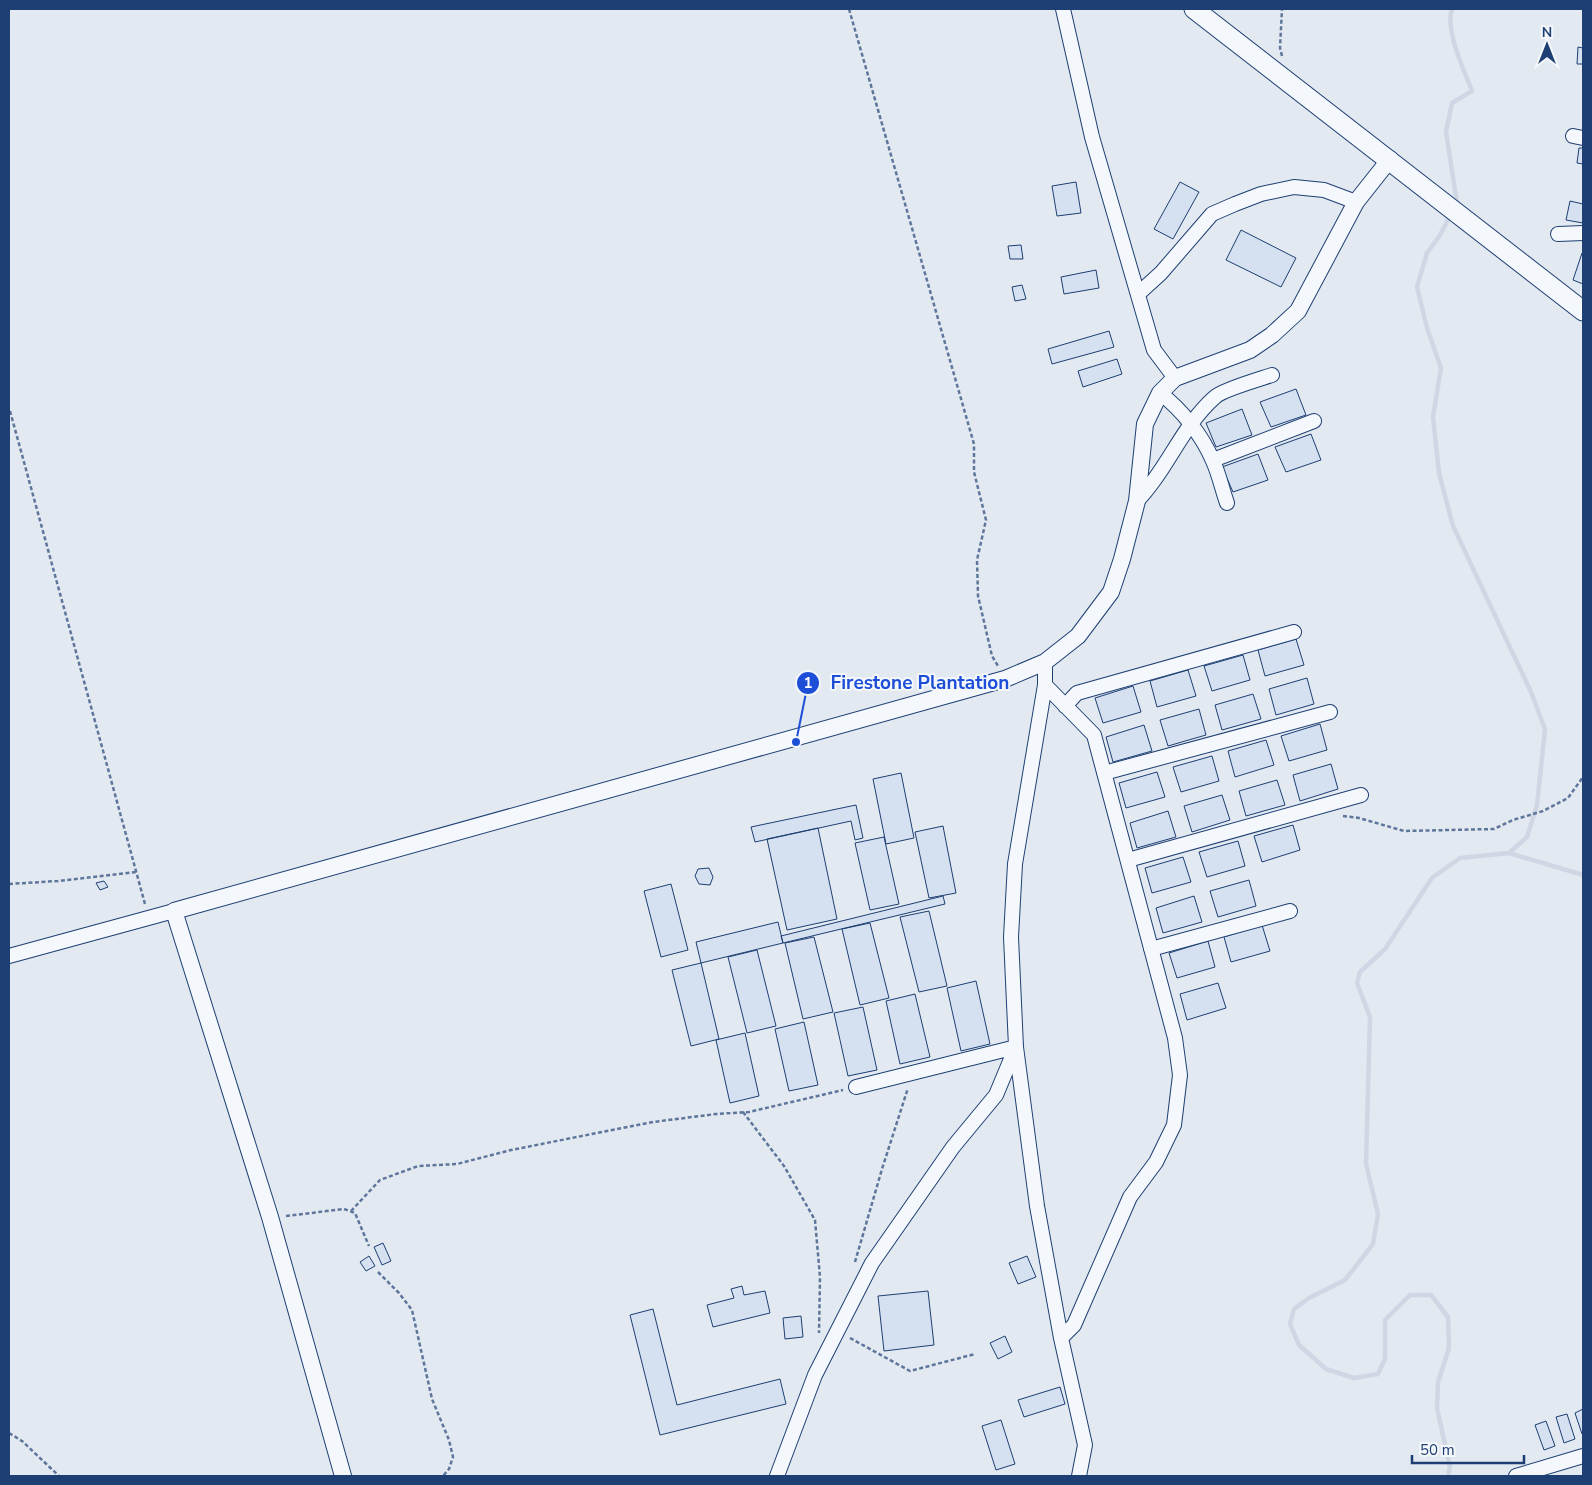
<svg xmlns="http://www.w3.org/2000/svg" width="1592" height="1485" viewBox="0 0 1592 1485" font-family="'Nunito Sans',sans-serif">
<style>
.green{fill:#e3e9f0;stroke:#687fa3}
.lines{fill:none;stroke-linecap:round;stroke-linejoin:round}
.stream{stroke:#cfd7e4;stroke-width:4.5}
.building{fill:#d5e0f0;stroke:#1d3f73}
.minor-casing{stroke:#1d3f73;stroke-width:16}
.tertiary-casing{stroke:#1d3f73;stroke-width:18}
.secondary-casing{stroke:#1d3f73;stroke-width:21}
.path{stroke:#5e769c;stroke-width:2.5;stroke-dasharray:4 2.5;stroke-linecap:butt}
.minor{stroke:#f4f7fb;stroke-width:14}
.tertiary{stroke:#f4f7fb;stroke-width:16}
.secondary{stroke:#f4f7fb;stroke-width:19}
.leader{fill:none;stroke:#1d4ed8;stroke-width:2}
.callout-dot{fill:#1d4ed8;stroke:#f4f7fb;stroke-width:2}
.mark-label{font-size:15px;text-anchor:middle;font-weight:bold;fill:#fff}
.callout-label{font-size:19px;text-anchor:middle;font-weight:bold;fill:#1d4ed8;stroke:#f4f7fb;stroke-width:4;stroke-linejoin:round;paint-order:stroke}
</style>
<rect width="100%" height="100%" fill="#f4f7fb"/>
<path class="green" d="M 9,9 L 1583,9 L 1583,1476 L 9,1476 Z"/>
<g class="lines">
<path class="stream" d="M 1452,9 C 1445,31 1464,70 1472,91 L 1452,103 L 1446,132 L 1457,203 L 1456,205
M 1451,214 L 1440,235 L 1427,253 L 1417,287 L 1427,328 L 1441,368 L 1433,417 L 1439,473 L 1453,526 L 1531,692 L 1545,729 L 1537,805 L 1527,837 L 1509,853
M 1448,1476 L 1450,1467 L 1437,1408 L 1438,1382 L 1449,1348 L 1448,1317 L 1431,1295 L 1410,1295 L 1385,1320 L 1385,1359 L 1378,1374 L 1354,1378 L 1326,1369 L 1299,1345 L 1290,1324 L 1294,1309 L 1309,1298 L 1345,1280 L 1373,1244 L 1378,1214 L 1366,1164 L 1370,1017 L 1357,983 L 1360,972 L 1385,949 L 1432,878 L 1460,858 L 1509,853 L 1583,875"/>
</g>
<path class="building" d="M 1578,47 L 1583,48 L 1583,64 L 1577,64 Z
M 1579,148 L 1583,148 L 1583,164 L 1577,163 Z
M 1076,182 L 1081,213 L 1057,216 L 1052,186 Z
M 1180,182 L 1199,192 L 1173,239 L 1154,229 Z
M 1570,201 L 1583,204 L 1583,223 L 1566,220 Z
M 1241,230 L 1296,258 L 1281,287 L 1226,260 Z
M 1021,245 L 1023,259 L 1010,259 L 1008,246 Z
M 1582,253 L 1583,254 L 1583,284 L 1573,280 Z
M 1096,270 L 1099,288 L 1064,294 L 1061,277 Z
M 1022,285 L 1026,299 L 1015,301 L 1012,287 Z
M 1109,331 L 1114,347 L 1052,364 L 1048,349 Z
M 1117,359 L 1122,374 L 1083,387 L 1078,371 Z
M 1296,389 L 1306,415 L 1271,427 L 1260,402 Z
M 1242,409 L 1252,435 L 1216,447 L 1206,423 Z
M 1311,434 L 1321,460 L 1286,472 L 1275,447 Z
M 1258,454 L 1268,480 L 1233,492 L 1222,467 Z
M 1296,639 L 1304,665 L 1265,676 L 1258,650 Z
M 1243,655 L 1250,680 L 1212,691 L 1204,666 Z
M 1188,670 L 1196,696 L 1157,707 L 1150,681 Z
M 1307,678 L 1314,704 L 1276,715 L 1269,689 Z
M 1133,686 L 1141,712 L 1103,723 L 1095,698 Z
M 1253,694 L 1261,719 L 1222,730 L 1215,705 Z
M 1199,709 L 1206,735 L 1168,746 L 1160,720 Z
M 1320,724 L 1327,750 L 1289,761 L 1281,736 Z
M 1144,725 L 1152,751 L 1113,762 L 1106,737 Z
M 1266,740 L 1274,765 L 1235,777 L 1228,751 Z
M 1212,756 L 1219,781 L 1181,792 L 1173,767 Z
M 1331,764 L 1338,789 L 1300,801 L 1293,775 Z
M 1157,772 L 1165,797 L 1126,808 L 1119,783 Z
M 901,773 L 914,838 L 886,844 L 873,779 Z
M 1277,780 L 1285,805 L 1246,816 L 1239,791 Z
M 1222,795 L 1230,820 L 1192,832 L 1184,806 Z
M 856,805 L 863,838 L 855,840 L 851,821 L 755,842 L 751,827 Z
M 1168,811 L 1176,837 L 1137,848 L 1130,823 Z
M 1293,825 L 1300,850 L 1262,862 L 1254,836 Z
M 943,826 L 956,893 L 929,898 L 915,832 Z
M 818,828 L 837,919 L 787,930 L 767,839 Z
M 884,837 L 899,904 L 870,910 L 855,843 Z
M 1238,841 L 1245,866 L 1207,877 L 1199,852 Z
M 1183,857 L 1191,882 L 1152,893 L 1145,868 Z
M 709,868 L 713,877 L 710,885 L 699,884 L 695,876 L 698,869 Z
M 1249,880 L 1256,906 L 1218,917 L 1210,891 Z
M 104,881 L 108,887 L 100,890 L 96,883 Z
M 671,884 L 688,950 L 661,957 L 644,891 Z
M 943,896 L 945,904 L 783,943 L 781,936 Z
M 1194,896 L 1202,922 L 1163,933 L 1156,908 Z
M 929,911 L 947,986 L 919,992 L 900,917 Z
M 778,922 L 783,943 L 701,963 L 696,942 Z
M 870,923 L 889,998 L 860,1005 L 842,929 Z
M 1262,925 L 1270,951 L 1231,962 L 1224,937 Z
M 814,937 L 833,1012 L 803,1019 L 785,943 Z
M 1208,941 L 1215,967 L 1177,978 L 1169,953 Z
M 757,950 L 776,1026 L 747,1033 L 728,957 Z
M 701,963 L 719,1039 L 691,1046 L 672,970 Z
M 976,981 L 990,1044 L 961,1051 L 947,988 Z
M 1218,983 L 1226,1008 L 1187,1020 L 1180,994 Z
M 915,994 L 930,1057 L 900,1064 L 886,1001 Z
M 863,1007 L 877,1070 L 848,1076 L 834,1013 Z
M 804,1022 L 818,1085 L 789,1091 L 775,1029 Z
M 745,1033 L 759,1096 L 730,1103 L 716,1040 Z
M 383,1243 L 391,1261 L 382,1265 L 374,1247 Z
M 369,1256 L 375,1266 L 366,1271 L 360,1262 Z
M 1027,1256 L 1036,1277 L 1018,1284 L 1009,1263 Z
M 742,1286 L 744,1295 L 765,1291 L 770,1313 L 713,1327 L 707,1305 L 734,1298 L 731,1289 Z
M 928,1291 L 934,1345 L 884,1351 L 878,1296 Z
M 653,1309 L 677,1405 L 780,1379 L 786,1404 L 660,1435 L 630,1315 Z
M 801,1316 L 803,1337 L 785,1339 L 783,1318 Z
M 1005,1336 L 1012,1352 L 998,1359 L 990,1343 Z
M 1060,1387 L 1065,1404 L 1024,1417 L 1018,1400 Z
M 1583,1409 L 1583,1434 L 1582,1434 L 1575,1413 Z
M 1567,1414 L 1575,1439 L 1564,1443 L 1556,1417 Z
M 1001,1420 L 1015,1464 L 996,1470 L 982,1426 Z
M 1546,1421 L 1555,1446 L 1544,1450 L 1535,1425 Z"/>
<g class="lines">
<defs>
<path id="minor" d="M 1063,9 L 1092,137 L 1154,350 L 1175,378
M 1573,136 L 1583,138
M 1558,234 L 1583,233
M 1138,294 L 1161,273 L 1212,214 L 1235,204 L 1261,194 L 1294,187 L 1324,190 L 1356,202
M 1160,393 C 1182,410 1202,435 1213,461 C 1219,474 1222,489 1227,503
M 1213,460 L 1314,421
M 1137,501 C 1167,470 1182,426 1215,397 C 1222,390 1260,379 1272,375
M 1045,662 L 1045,685 L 1094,735 L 1175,1038 L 1180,1075 L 1174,1125 L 1156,1162 L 1130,1197 L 1074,1325 L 1061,1338
M 1045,685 L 1015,864 L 1011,937 L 1016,1047 L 1037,1206 L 1061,1338 L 1085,1445 L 1079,1476
M 1065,706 L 1077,693 L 1294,632
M 1104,773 L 1330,712
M 1128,860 L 1361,795
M 1151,949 L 1290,911
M 9,956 L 174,911
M 856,1087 L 1016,1047
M 777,1476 L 815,1375 L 872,1263 L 953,1147 L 996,1095 L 1016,1047
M 1516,1476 L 1583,1456"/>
<path id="tertiary" d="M 343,1476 L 270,1217 L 174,911 L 1005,679 L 1045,662 L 1078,636 L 1111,592 L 1122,559 L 1137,501 L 1145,424 L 1160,393 L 1175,378 L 1250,350 L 1272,335 L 1298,311 L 1356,202 L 1390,159"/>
<path id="secondary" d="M 1194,9 L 1583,311"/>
</defs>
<use href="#minor" class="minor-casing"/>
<use href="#tertiary" class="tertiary-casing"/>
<use href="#secondary" class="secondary-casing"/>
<path class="path" d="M 849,9 L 974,444 L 974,472 L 986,520 L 977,560 L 978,596 L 992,656 L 998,666
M 1282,56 L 1280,48 L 1282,9
M 10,411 L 145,904
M 1343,816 L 1359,818 L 1404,831 L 1494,829 L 1513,820 L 1543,811 L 1568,798 L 1583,777
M 9,884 L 58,881 L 136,872
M 743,1112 L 784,1166 L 815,1220 L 820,1277 L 819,1333
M 351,1211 L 380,1180 L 418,1166 L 457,1164 L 511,1150 L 653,1122 L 716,1114 L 749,1112 L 843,1090
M 286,1216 L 344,1209 L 355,1213 L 369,1246
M 855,1262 L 882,1169 L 908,1088
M 378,1272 L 399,1293 L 412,1310 L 432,1399 L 449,1440 L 453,1457 L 449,1469 L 443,1476
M 850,1338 L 910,1371 L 975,1354
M 9,1433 L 22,1441 L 59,1476"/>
<use href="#minor" class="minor"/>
<use href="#tertiary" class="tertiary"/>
<use href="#secondary" class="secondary"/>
</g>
<path class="leader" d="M796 742L808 683"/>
<g class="callout-dot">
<circle cx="796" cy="742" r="5"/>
<circle cx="808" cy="683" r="12"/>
</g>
<g class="mark-label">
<text x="808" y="688">1</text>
</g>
<g class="callout-label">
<text x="920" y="689">Firestone Plantation</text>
</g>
<rect width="1592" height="1485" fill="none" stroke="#1d3f73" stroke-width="20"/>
<g transform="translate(1547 45)" stroke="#f4f7fb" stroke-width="4" paint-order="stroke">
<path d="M0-4L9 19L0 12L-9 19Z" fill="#1d3f73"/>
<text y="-8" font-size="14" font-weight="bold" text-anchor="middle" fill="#1d3f73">N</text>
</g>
<path d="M1412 1455v8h112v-8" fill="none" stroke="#1d3f73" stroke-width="2.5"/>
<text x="1420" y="1455" font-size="15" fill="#1d3f73" stroke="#f4f7fb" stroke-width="4" paint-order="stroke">50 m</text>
</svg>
